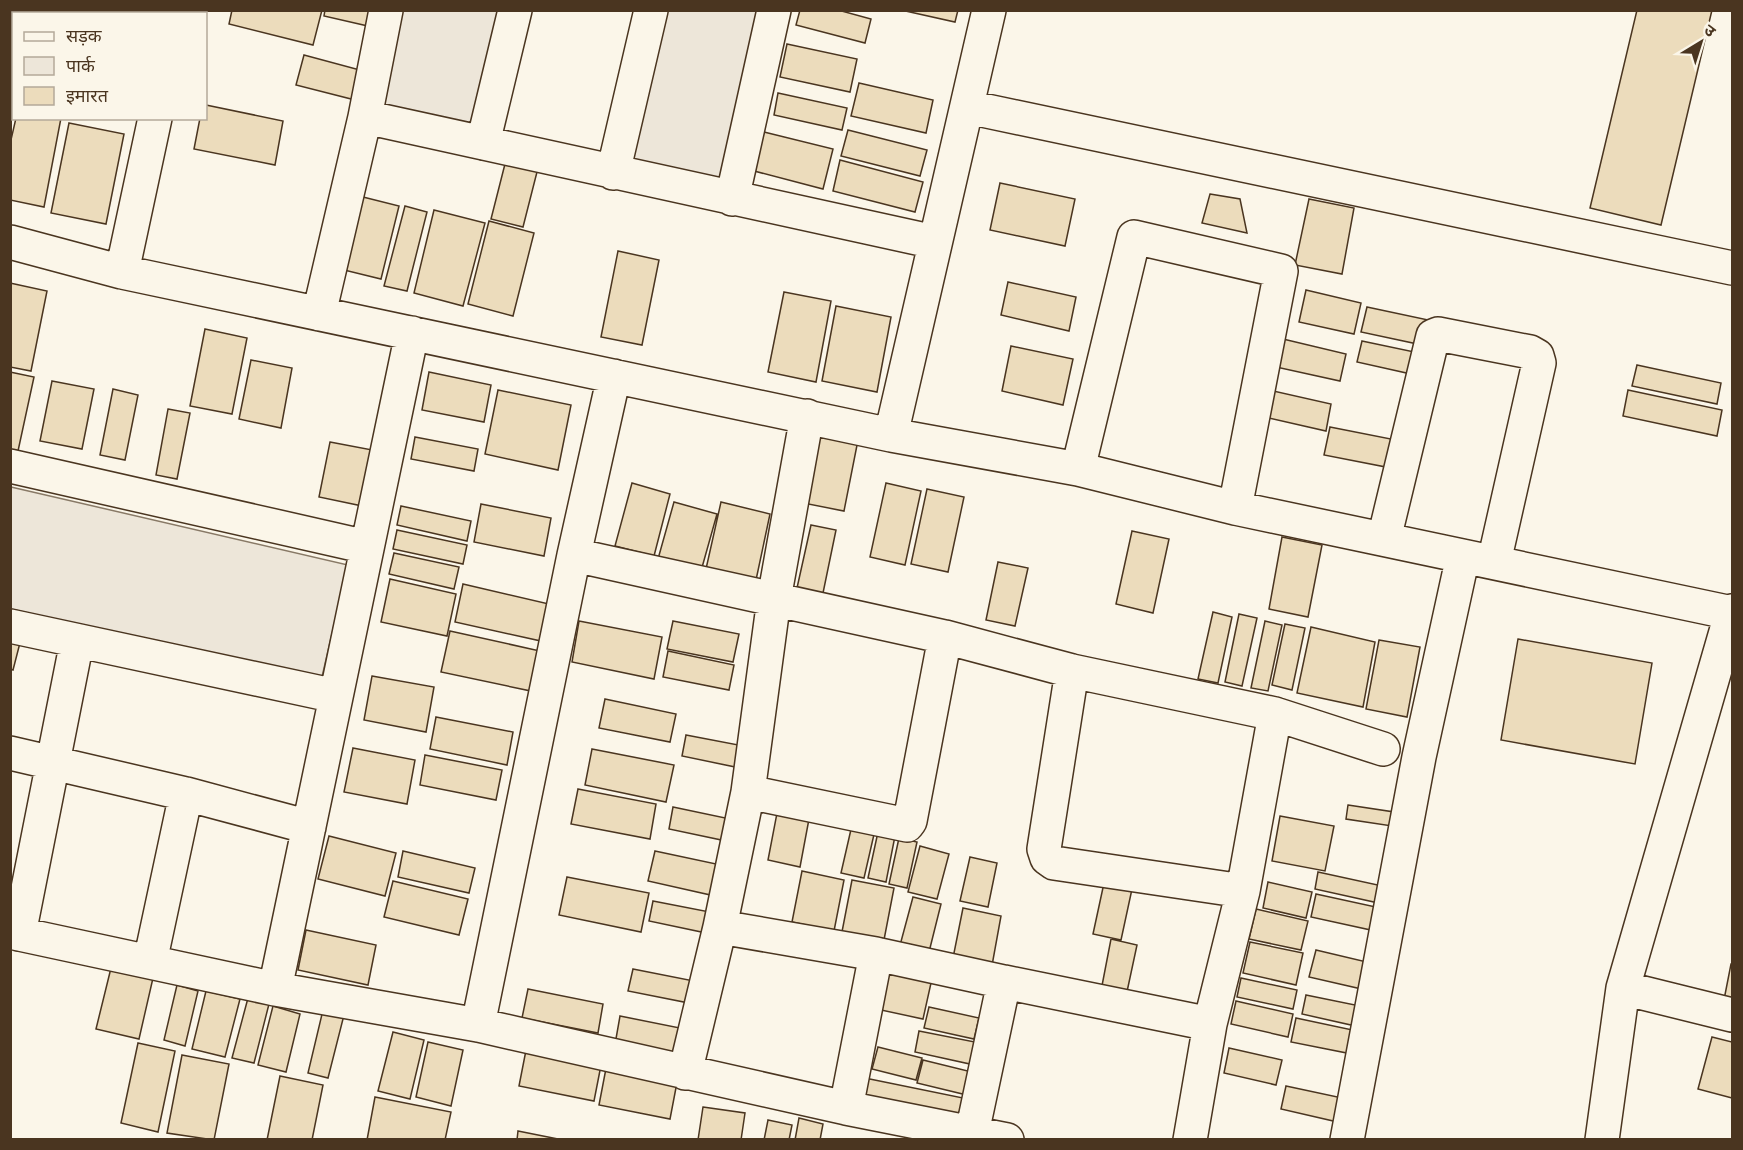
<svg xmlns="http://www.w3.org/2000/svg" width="1743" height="1150" viewBox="0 0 1743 1150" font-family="'Source Sans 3','Noto Sans Devanagari',sans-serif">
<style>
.green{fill:#ede6d9;stroke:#887966;stroke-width:1.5}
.building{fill:#ecdcbc;stroke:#4a3520;stroke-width:1.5}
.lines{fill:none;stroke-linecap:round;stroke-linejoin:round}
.minor-casing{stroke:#4a3520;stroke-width:36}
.minor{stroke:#fbf6e9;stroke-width:33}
</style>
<rect width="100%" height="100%" fill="#fbf6e9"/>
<path class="green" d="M 401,11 L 500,11 L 474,129 L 380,108 Z
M 664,11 L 763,11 L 724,185 L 630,163 Z
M 11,487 L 348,565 L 321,681 L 11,609 Z"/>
<path class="building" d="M 232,10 L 322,10 L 313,45 L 229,24 Z
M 325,10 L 385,10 L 381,29 L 324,16 Z
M 800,10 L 838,10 L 871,19 L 865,43 L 796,25 Z
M 901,10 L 958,10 L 955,22 Z
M 1637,10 L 1712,10 L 1661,225 L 1590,208 Z
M 787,44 L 857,59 L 850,92 L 780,77 Z
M 304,55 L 371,73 L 363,102 L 296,85 Z
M 859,83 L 933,100 L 926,133 L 851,116 Z
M 778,93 L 847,108 L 842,130 L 774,115 Z
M 206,105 L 283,121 L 275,165 L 194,149 L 200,118 L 206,118 Z
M 16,118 L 61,118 L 44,207 L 10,200 L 10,144 Z
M 69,123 L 124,134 L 106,224 L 51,213 Z
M 848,130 L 927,150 L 920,176 L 841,156 Z
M 764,132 L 833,149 L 823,189 L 754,171 Z
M 506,160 L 538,168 L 523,227 L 491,219 Z
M 840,160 L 923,182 L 915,212 L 833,191 Z
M 1000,183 L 1075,199 L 1065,246 L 990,230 Z
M 1210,194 L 1240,199 L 1247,233 L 1202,223 Z
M 363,197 L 399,206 L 381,279 L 344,270 Z
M 1309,199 L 1354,208 L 1342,274 L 1295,265 Z
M 405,206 L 427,212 L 407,291 L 384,286 Z
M 434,210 L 485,223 L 463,306 L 414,293 Z
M 489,221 L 534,233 L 513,316 L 468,304 Z
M 618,251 L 659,260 L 642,345 L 601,337 Z
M 1008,282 L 1076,297 L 1069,331 L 1001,315 Z
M 10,283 L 47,291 L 31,371 L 10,367 Z
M 1306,290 L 1361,303 L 1354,334 L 1299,322 Z
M 784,292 L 831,301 L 816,382 L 768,372 Z
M 836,306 L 891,317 L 877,392 L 822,381 Z
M 1367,307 L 1433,321 L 1427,346 L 1361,332 Z
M 205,329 L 247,338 L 232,414 L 190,406 Z
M 1283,339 L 1346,354 L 1340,381 L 1276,367 Z
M 1362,341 L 1424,354 L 1420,376 L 1357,362 Z
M 1011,346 L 1073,359 L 1063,405 L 1002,391 Z
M 251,360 L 292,368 L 281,428 L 239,419 Z
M 1637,365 L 1721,383 L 1717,404 L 1632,386 Z
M 10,372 L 34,377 L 18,451 L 10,449 Z
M 429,372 L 491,385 L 484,422 L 422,410 Z
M 52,381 L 94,389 L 82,449 L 40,441 Z
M 113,389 L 138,395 L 125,460 L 100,455 Z
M 498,390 L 571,405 L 558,470 L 485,454 Z
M 1269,390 L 1331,404 L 1326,431 L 1264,417 Z
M 1628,390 L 1722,410 L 1717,436 L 1623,416 Z
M 168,409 L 190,413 L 177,479 L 156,475 Z
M 813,426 L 859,435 L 844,511 L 798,502 Z
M 1330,427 L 1391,439 L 1386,467 L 1324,455 Z
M 415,437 L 478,449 L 474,471 L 411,459 Z
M 330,442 L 383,452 L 372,508 L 319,497 Z
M 632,483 L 670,494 L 654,556 L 615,546 Z
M 886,483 L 921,491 L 905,565 L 870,557 Z
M 927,489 L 964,497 L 948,572 L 911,564 Z
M 674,502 L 717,514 L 701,571 L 658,559 Z
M 721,502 L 770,514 L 756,580 L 706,569 Z
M 481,504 L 551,518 L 544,556 L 474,542 Z
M 401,506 L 471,521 L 467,541 L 397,525 Z
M 811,525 L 836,530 L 823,593 L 797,588 Z
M 397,530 L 467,545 L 463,564 L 393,549 Z
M 1132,531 L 1169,539 L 1153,613 L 1116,604 Z
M 1282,537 L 1322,545 L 1308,617 L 1269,609 Z
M 394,553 L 459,567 L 454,589 L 389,574 Z
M 998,562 L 1028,568 L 1015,626 L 986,620 Z
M 390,579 L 456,594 L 447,636 L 381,622 Z
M 463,584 L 549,604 L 541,641 L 455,622 Z
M 1213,612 L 1232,617 L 1218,683 L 1198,679 Z
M 1239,614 L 1257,618 L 1242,686 L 1225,682 Z
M 579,621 L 662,637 L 654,679 L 572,662 Z
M 673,621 L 739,634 L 733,662 L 667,649 Z
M 1265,621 L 1282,625 L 1268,691 L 1251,688 Z
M 1285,624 L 1305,628 L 1292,690 L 1272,685 Z
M 1311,627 L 1375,642 L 1363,707 L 1297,693 Z
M 450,631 L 540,651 L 531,691 L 441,672 Z
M 10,632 L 22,635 L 13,670 L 10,669 Z
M 1518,639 L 1652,663 L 1635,764 L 1501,740 Z
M 1379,640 L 1420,647 L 1407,717 L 1366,709 Z
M 668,651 L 734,665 L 729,690 L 663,677 Z
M 372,676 L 434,687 L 426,732 L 364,720 Z
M 605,699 L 676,714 L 670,742 L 599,728 Z
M 436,717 L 513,732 L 507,765 L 430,749 Z
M 686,735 L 749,747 L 745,769 L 682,756 Z
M 353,748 L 415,760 L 407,804 L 344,792 Z
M 592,749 L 674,765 L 666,802 L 585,785 Z
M 425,755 L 502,770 L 496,800 L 420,785 Z
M 578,789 L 656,804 L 650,839 L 571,824 Z
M 1348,805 L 1394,812 L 1392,826 L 1346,819 Z
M 673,807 L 735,820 L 731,842 L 669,829 Z
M 777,813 L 809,819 L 800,867 L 768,860 Z
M 1280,816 L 1334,826 L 1325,871 L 1272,861 Z
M 852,825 L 875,830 L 864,878 L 841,873 Z
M 878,832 L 895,836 L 886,882 L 868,878 Z
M 329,836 L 396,853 L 385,896 L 318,879 Z
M 899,838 L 917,842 L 907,888 L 889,884 Z
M 920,846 L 949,854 L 937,899 L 908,892 Z
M 403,851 L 475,868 L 469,893 L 398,877 Z
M 655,851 L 721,865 L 715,896 L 648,881 Z
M 970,857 L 997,863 L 988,907 L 960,901 Z
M 802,871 L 844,880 L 834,931 L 792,922 Z
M 1318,872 L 1387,887 L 1383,904 L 1315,889 Z
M 567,877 L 649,893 L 641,932 L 559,915 Z
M 852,880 L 894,888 L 883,945 L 841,937 Z
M 393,881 L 468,899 L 459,935 L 384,917 Z
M 1268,882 L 1312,892 L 1306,918 L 1263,908 Z
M 1104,883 L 1132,889 L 1121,940 L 1093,934 Z
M 1316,894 L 1385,909 L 1380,932 L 1311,917 Z
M 913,897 L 941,904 L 928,956 L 899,949 Z
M 653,901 L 715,913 L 711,934 L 649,921 Z
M 963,908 L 1001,916 L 991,971 L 952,963 Z
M 1256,909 L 1308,921 L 1301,950 L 1249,939 Z
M 306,930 L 376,945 L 368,985 L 298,970 Z
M 1111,939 L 1137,945 L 1125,1001 L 1100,996 Z
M 1250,942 L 1303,953 L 1296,985 L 1243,973 Z
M 1316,950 L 1371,963 L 1366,990 L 1309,977 Z
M 877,962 L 933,974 L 923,1019 L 867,1007 Z
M 1731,964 L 1732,964 L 1732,1012 L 1722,1010 Z
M 111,968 L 153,978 L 139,1039 L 96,1029 Z
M 633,969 L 694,981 L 689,1003 L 628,991 Z
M 1241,978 L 1297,990 L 1293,1009 L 1237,997 Z
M 177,985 L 198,991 L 185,1046 L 164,1040 Z
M 528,989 L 603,1004 L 598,1033 L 522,1018 Z
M 206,991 L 240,999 L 225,1057 L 192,1049 Z
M 1306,995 L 1365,1007 L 1360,1027 L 1302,1014 Z
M 248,998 L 269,1004 L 254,1063 L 232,1058 Z
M 1236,1001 L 1293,1014 L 1288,1037 L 1231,1024 Z
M 273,1006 L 300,1014 L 286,1072 L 258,1065 Z
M 929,1007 L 979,1018 L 974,1039 L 924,1028 Z
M 323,1010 L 344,1015 L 328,1078 L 308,1073 Z
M 620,1016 L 680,1028 L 673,1062 L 614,1050 Z
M 1296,1018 L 1362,1032 L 1357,1055 L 1291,1042 Z
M 919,1031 L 975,1042 L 970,1064 L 915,1052 Z
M 393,1032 L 424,1040 L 410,1099 L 378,1091 Z
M 1712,1037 L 1732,1042 L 1732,1098 L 1698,1089 Z
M 528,1040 L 603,1055 L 594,1101 L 519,1086 Z
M 428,1042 L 463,1050 L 451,1106 L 416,1097 Z
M 138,1043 L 175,1051 L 158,1132 L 121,1123 Z
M 878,1047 L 922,1058 L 916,1080 L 872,1069 Z
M 1229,1048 L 1282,1060 L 1276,1085 L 1224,1073 Z
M 182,1055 L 229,1064 L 214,1140 L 167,1133 Z
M 608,1058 L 679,1072 L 670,1119 L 599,1105 Z
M 923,1060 L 976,1073 L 971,1096 L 917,1083 Z
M 280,1076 L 323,1085 L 312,1140 L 267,1140 Z
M 860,1077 L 968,1099 L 963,1123 L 855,1101 Z
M 1286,1086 L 1347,1099 L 1342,1123 L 1281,1109 Z
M 375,1097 L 451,1112 L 445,1140 L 367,1140 Z
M 703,1107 L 745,1113 L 741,1140 L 698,1140 Z
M 799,1118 L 823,1124 L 820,1140 L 795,1140 Z
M 768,1120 L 792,1125 L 789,1140 L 764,1140 Z
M 518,1131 L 563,1140 L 517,1140 Z"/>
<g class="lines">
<defs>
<path id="minor" d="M 115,10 L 128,14
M 386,10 L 365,117 L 935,242
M 178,14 L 178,10
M 968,107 L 1732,268
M 483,143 L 515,10
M 613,173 L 651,10
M 732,199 L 774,10
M 10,242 L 122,272 L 891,435 L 1078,469 L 1235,508 L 1732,613
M 122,272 L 155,118
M 319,314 L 365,117
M 891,435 L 989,10
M 10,466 L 367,547
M 1078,469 L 1134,237 L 1281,271 L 1235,508
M 1384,539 L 1433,336 L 1438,334 L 1530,352 L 1537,356 L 1539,363 L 1494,562
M 574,555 L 945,637 L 1072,671 L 1275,714 L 1383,749
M 10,626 L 336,696
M 1072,671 L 1044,849 L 1047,858 L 1054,863 L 1243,891
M 10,753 L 186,794
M 748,792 L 907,825 L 910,821 L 945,637
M 720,927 L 876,954 L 846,1108
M 10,932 L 275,989 L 478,1025 L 846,1108 L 1007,1140
M 19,934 L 77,641
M 876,954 L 1004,982
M 150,962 L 186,794 L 309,827
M 1623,988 L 1732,1015
M 275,989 L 412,333
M 478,1025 L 574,555 L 614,376
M 685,1073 L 720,927 L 748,792 L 774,599 L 807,416
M 972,1133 L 1004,982 L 1210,1024
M 1190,1140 L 1210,1024 L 1243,891 L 1275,714
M 1347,1140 L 1419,757 L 1463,556
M 1602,1140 L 1623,988 L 1732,611"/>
</defs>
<use href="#minor" class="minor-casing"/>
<use href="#minor" class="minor"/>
</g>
<rect width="1743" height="1150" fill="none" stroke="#4a3520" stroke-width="24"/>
<rect x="12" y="12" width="195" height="108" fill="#fbf6e9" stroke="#b4a999" stroke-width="1.5"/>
<rect x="24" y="32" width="30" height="9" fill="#fbf6e9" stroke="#b4a999" stroke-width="1.5"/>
<text x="66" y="42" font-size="18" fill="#4a3520">सड़क</text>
<rect x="24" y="57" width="30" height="18" fill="#ede6d9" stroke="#b4a999" stroke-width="1.5"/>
<text x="66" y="72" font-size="18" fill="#4a3520">पार्क</text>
<rect x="24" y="87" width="30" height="18" fill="#ecdcbc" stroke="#b4a999" stroke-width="1.5"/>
<text x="66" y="102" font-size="18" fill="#4a3520">इमारत</text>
<g transform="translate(1701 42) rotate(38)" stroke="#fbf6e9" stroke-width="4.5" paint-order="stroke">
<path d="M0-4.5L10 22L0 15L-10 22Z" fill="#4a3520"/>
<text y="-9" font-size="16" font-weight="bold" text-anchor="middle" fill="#4a3520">उ</text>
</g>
</svg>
